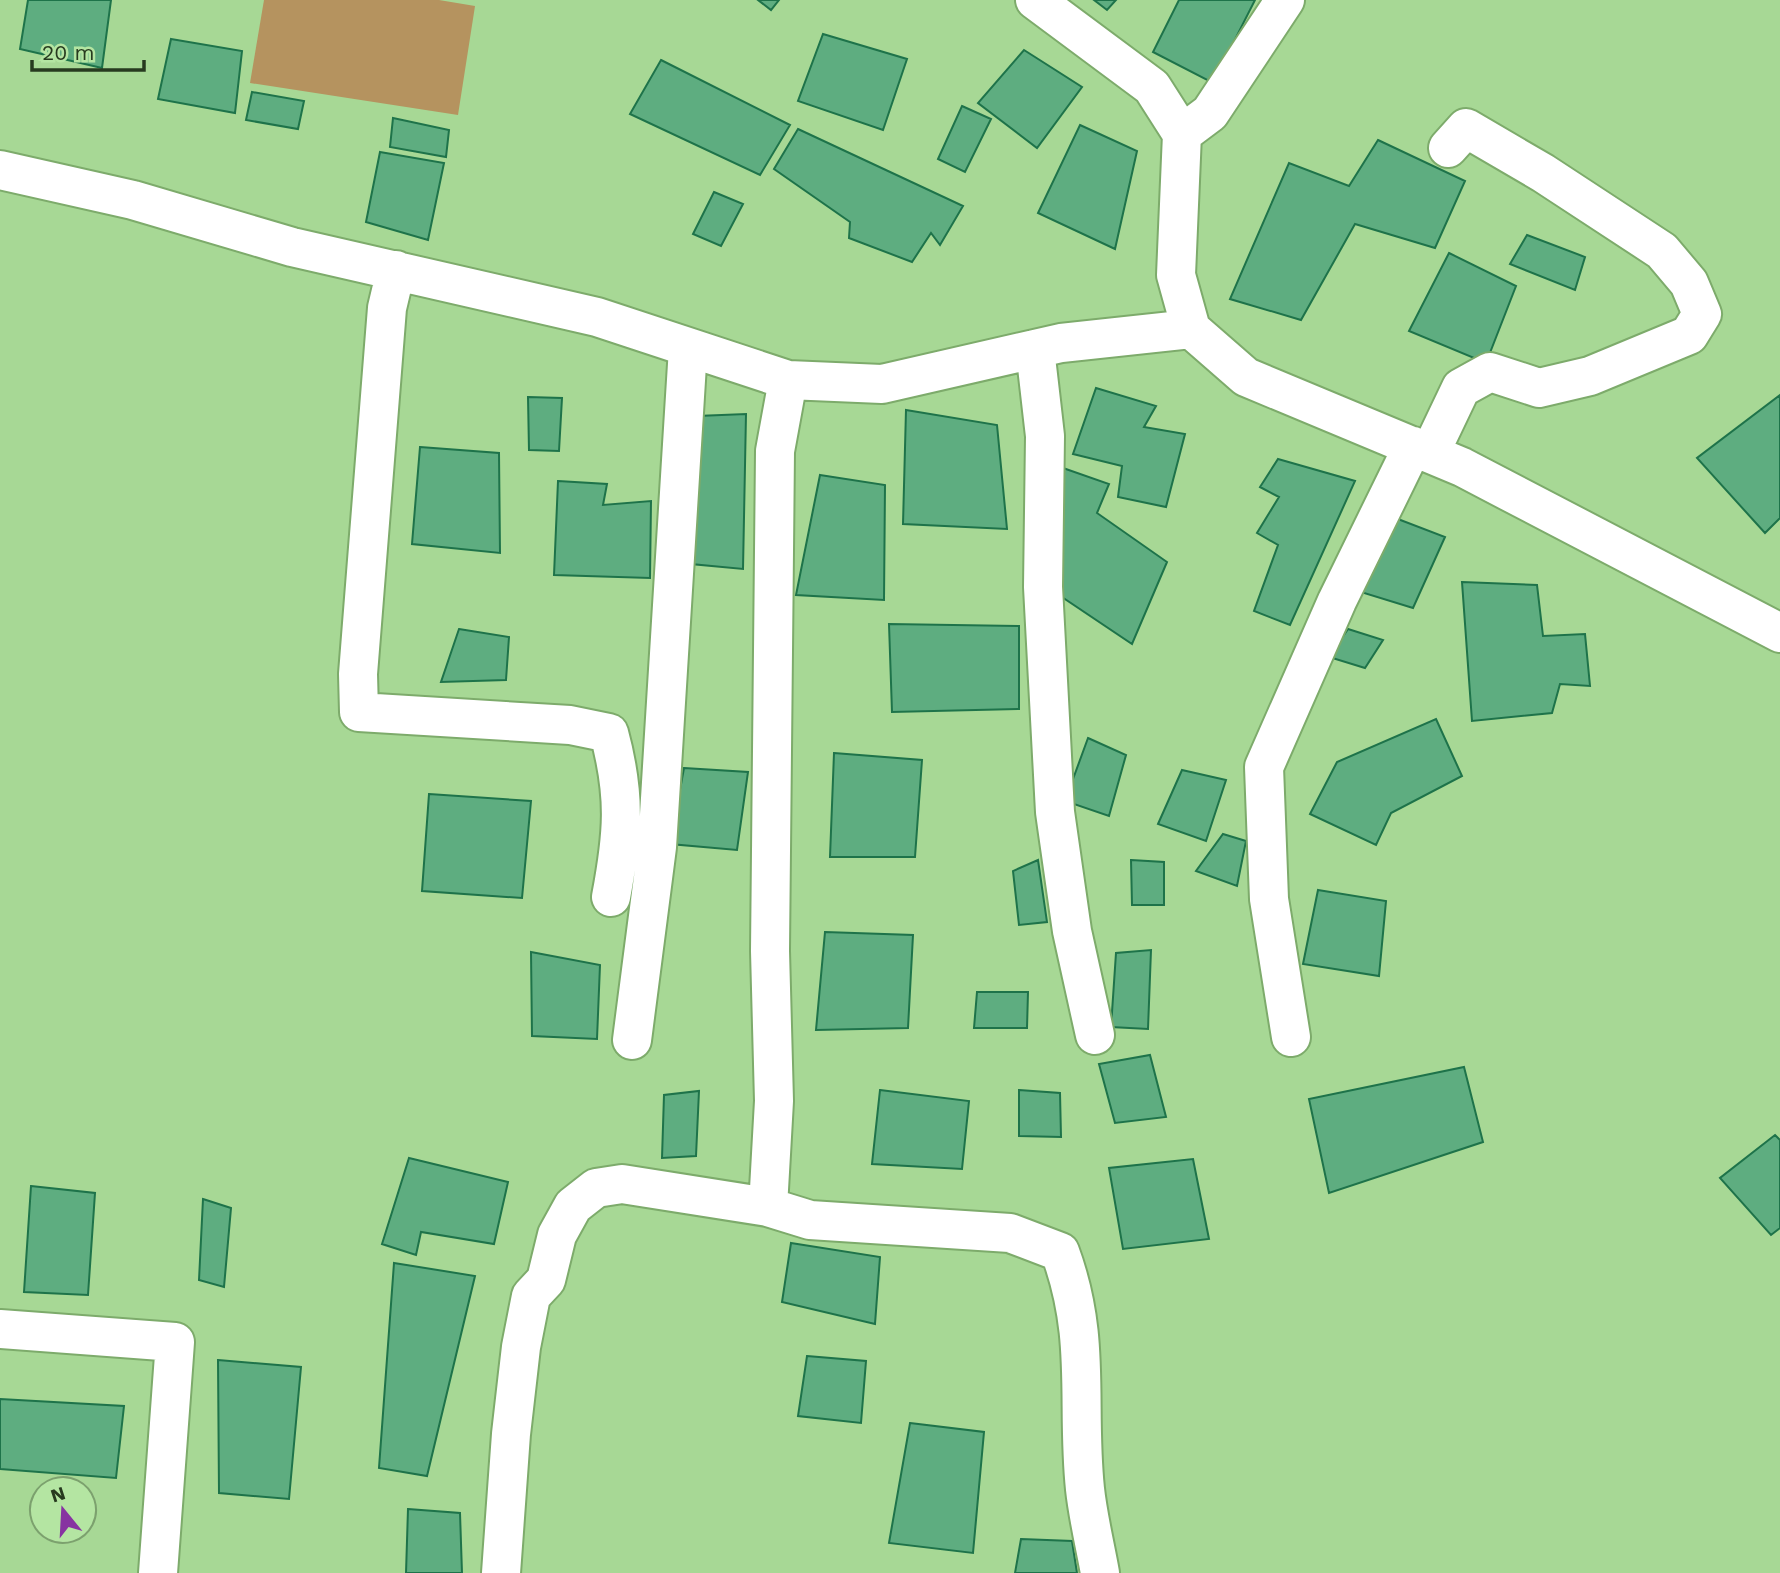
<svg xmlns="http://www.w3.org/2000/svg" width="1780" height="1573" viewBox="0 0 1780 1573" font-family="'Work Sans',sans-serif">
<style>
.green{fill:#b5935f}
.building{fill:#5ead80;stroke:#1e734a;stroke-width:2}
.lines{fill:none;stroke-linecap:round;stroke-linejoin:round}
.minor-casing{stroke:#7dab6b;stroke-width:42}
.minor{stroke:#fff;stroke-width:38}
</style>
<rect width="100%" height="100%" fill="#a7d895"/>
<path class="green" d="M 264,0 L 439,0 L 475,6 L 458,115 L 250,83 Z"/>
<path class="building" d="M 28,0 L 111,0 L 102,68 L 20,49 Z
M 758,0 L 779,0 L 771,10 Z
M 1094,0 L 1116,0 L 1107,10 Z
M 1179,0 L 1255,0 L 1213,83 L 1153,52 Z
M 823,34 L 907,59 L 883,130 L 798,101 Z
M 171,39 L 242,51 L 235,113 L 158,99 Z
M 1024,50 L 1082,87 L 1037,148 L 978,103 Z
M 661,60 L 790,125 L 760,175 L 630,114 Z
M 252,92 L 304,101 L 298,129 L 246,120 Z
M 962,106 L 991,119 L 965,172 L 938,159 Z
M 393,118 L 449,130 L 446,157 L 390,147 Z
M 1080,125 L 1137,151 L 1115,249 L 1038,213 Z
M 798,129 L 963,206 L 940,245 L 931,233 L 912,262 L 849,238 L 850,222 L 774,169 Z
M 1378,140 L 1465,181 L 1435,248 L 1355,224 L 1301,320 L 1230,299 L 1289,163 L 1349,186 Z
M 380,152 L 444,163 L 428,240 L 366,222 Z
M 714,192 L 743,204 L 721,246 L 693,234 Z
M 1527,235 L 1585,257 L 1575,290 L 1510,264 Z
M 1449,253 L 1516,286 L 1486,363 L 1409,331 Z
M 1096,388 L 1156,406 L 1144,427 L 1185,434 L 1166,507 L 1118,497 L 1122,466 L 1073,454 Z
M 1780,395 L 1780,518 L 1765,533 L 1697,458 Z
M 528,397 L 562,398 L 559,451 L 529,450 Z
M 906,410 L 997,425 L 1007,529 L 903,524 Z
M 746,414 L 743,569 L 691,564 L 697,416 Z
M 420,447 L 499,453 L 500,553 L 412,544 Z
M 1278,459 L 1355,481 L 1290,625 L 1254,611 L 1278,545 L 1257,533 L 1279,497 L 1260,487 Z
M 1063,468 L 1109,484 L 1097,513 L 1167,562 L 1132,644 L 1053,591 Z
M 820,475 L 885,485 L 884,600 L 796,595 Z
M 558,481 L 607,484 L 603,505 L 651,501 L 650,578 L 554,575 Z
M 1390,516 L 1445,537 L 1413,608 L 1351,589 Z
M 1462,582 L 1537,585 L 1543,636 L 1585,634 L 1590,686 L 1560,684 L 1552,713 L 1472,721 Z
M 889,624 L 1019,626 L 1019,709 L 892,712 Z
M 459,629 L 509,637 L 506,680 L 441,682 Z
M 1348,629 L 1383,640 L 1365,668 L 1329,657 Z
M 1436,719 L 1462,776 L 1391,813 L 1376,845 L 1310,814 L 1337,762 Z
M 1088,738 L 1126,755 L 1109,816 L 1065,801 Z
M 834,753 L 922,760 L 915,857 L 830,857 Z
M 684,768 L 748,772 L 737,850 L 670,844 Z
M 1182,770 L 1226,780 L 1206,841 L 1158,824 Z
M 429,794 L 531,801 L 522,898 L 422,891 Z
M 1223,834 L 1246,841 L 1237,886 L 1196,871 Z
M 1038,860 L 1047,922 L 1019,925 L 1013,871 Z
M 1131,860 L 1164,862 L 1164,905 L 1132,905 Z
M 1318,890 L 1386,901 L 1379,976 L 1303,964 Z
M 825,932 L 913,935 L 908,1028 L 816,1030 Z
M 1151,950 L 1148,1029 L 1111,1027 L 1116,953 Z
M 531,952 L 600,965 L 597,1039 L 532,1036 Z
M 977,992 L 1028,992 L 1027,1028 L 974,1028 Z
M 1150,1055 L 1166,1117 L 1115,1123 L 1099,1064 Z
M 1464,1067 L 1483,1142 L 1329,1193 L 1309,1099 Z
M 880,1090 L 969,1101 L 962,1169 L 872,1164 Z
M 1019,1090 L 1060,1093 L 1061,1137 L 1019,1136 Z
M 699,1091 L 696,1156 L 662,1158 L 664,1095 Z
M 1775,1135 L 1780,1140 L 1780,1228 L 1771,1235 L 1720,1178 Z
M 409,1158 L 508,1182 L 494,1244 L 421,1232 L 416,1255 L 382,1244 Z
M 1193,1159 L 1209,1239 L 1123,1249 L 1109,1168 Z
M 31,1186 L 95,1193 L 88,1295 L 24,1292 Z
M 203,1199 L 231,1208 L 224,1287 L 199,1280 Z
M 791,1243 L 880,1257 L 875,1324 L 782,1302 Z
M 394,1263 L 475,1276 L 427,1476 L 379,1468 Z
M 807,1356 L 866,1361 L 861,1423 L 798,1416 Z
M 218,1360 L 301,1367 L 289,1499 L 219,1493 Z
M 0,1399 L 124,1406 L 116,1478 L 0,1469 Z
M 910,1423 L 984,1432 L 973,1553 L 889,1543 Z
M 408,1509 L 460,1513 L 462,1573 L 406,1573 Z
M 1021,1539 L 1072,1541 L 1077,1573 L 1015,1573 Z"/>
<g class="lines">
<defs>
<path id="minor" d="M 1035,0 L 1152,87 L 1182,134 L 1176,275 L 1191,329 L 1246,377 L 1462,467 L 1780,633
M 1182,134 L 1210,113 L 1285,0
M 0,170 L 133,200 L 292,247 L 597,317 L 788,380 L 882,384 L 1061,343 L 1191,329
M 396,270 L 387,308 L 358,674 L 359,712 L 570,725 L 609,733 C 626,796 623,834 611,897
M 1035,349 L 1045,436 L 1043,587 L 1055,812 L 1072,931 L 1095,1035
M 1430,453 L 1461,388 L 1490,372 L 1539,388 L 1590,376 L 1689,335 L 1702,314 L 1689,283 L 1662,251 L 1543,173 L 1466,128 L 1448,148
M 1291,1037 L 1269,899 L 1264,767 L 1337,601 L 1413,446
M 632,1040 L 657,847 L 688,348
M 768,1207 L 774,1101 L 770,951 L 775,451 L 788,380
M 0,1329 L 175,1342 L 158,1573
M 501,1573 L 511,1434 L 521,1347 L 531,1296 L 546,1280 L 557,1235 L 573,1206 L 596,1188 L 622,1184 L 768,1207 L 810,1220 L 1010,1233 L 1060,1252 C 1092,1338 1076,1403 1085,1489 C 1088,1517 1095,1545 1100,1573"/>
</defs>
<use href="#minor" class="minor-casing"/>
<use href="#minor" class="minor"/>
</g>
<g transform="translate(63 1510) rotate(342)"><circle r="33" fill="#b4e5a2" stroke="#7ca16e" stroke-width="2"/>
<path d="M0-5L12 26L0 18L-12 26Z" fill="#8733a1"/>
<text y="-10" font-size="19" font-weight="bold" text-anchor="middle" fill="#273a1f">N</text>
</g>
<path d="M32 60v10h112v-10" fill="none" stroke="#273a1f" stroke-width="3.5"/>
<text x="42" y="60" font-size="21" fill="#273a1f" stroke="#b4e5a2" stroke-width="5" paint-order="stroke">20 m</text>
</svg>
